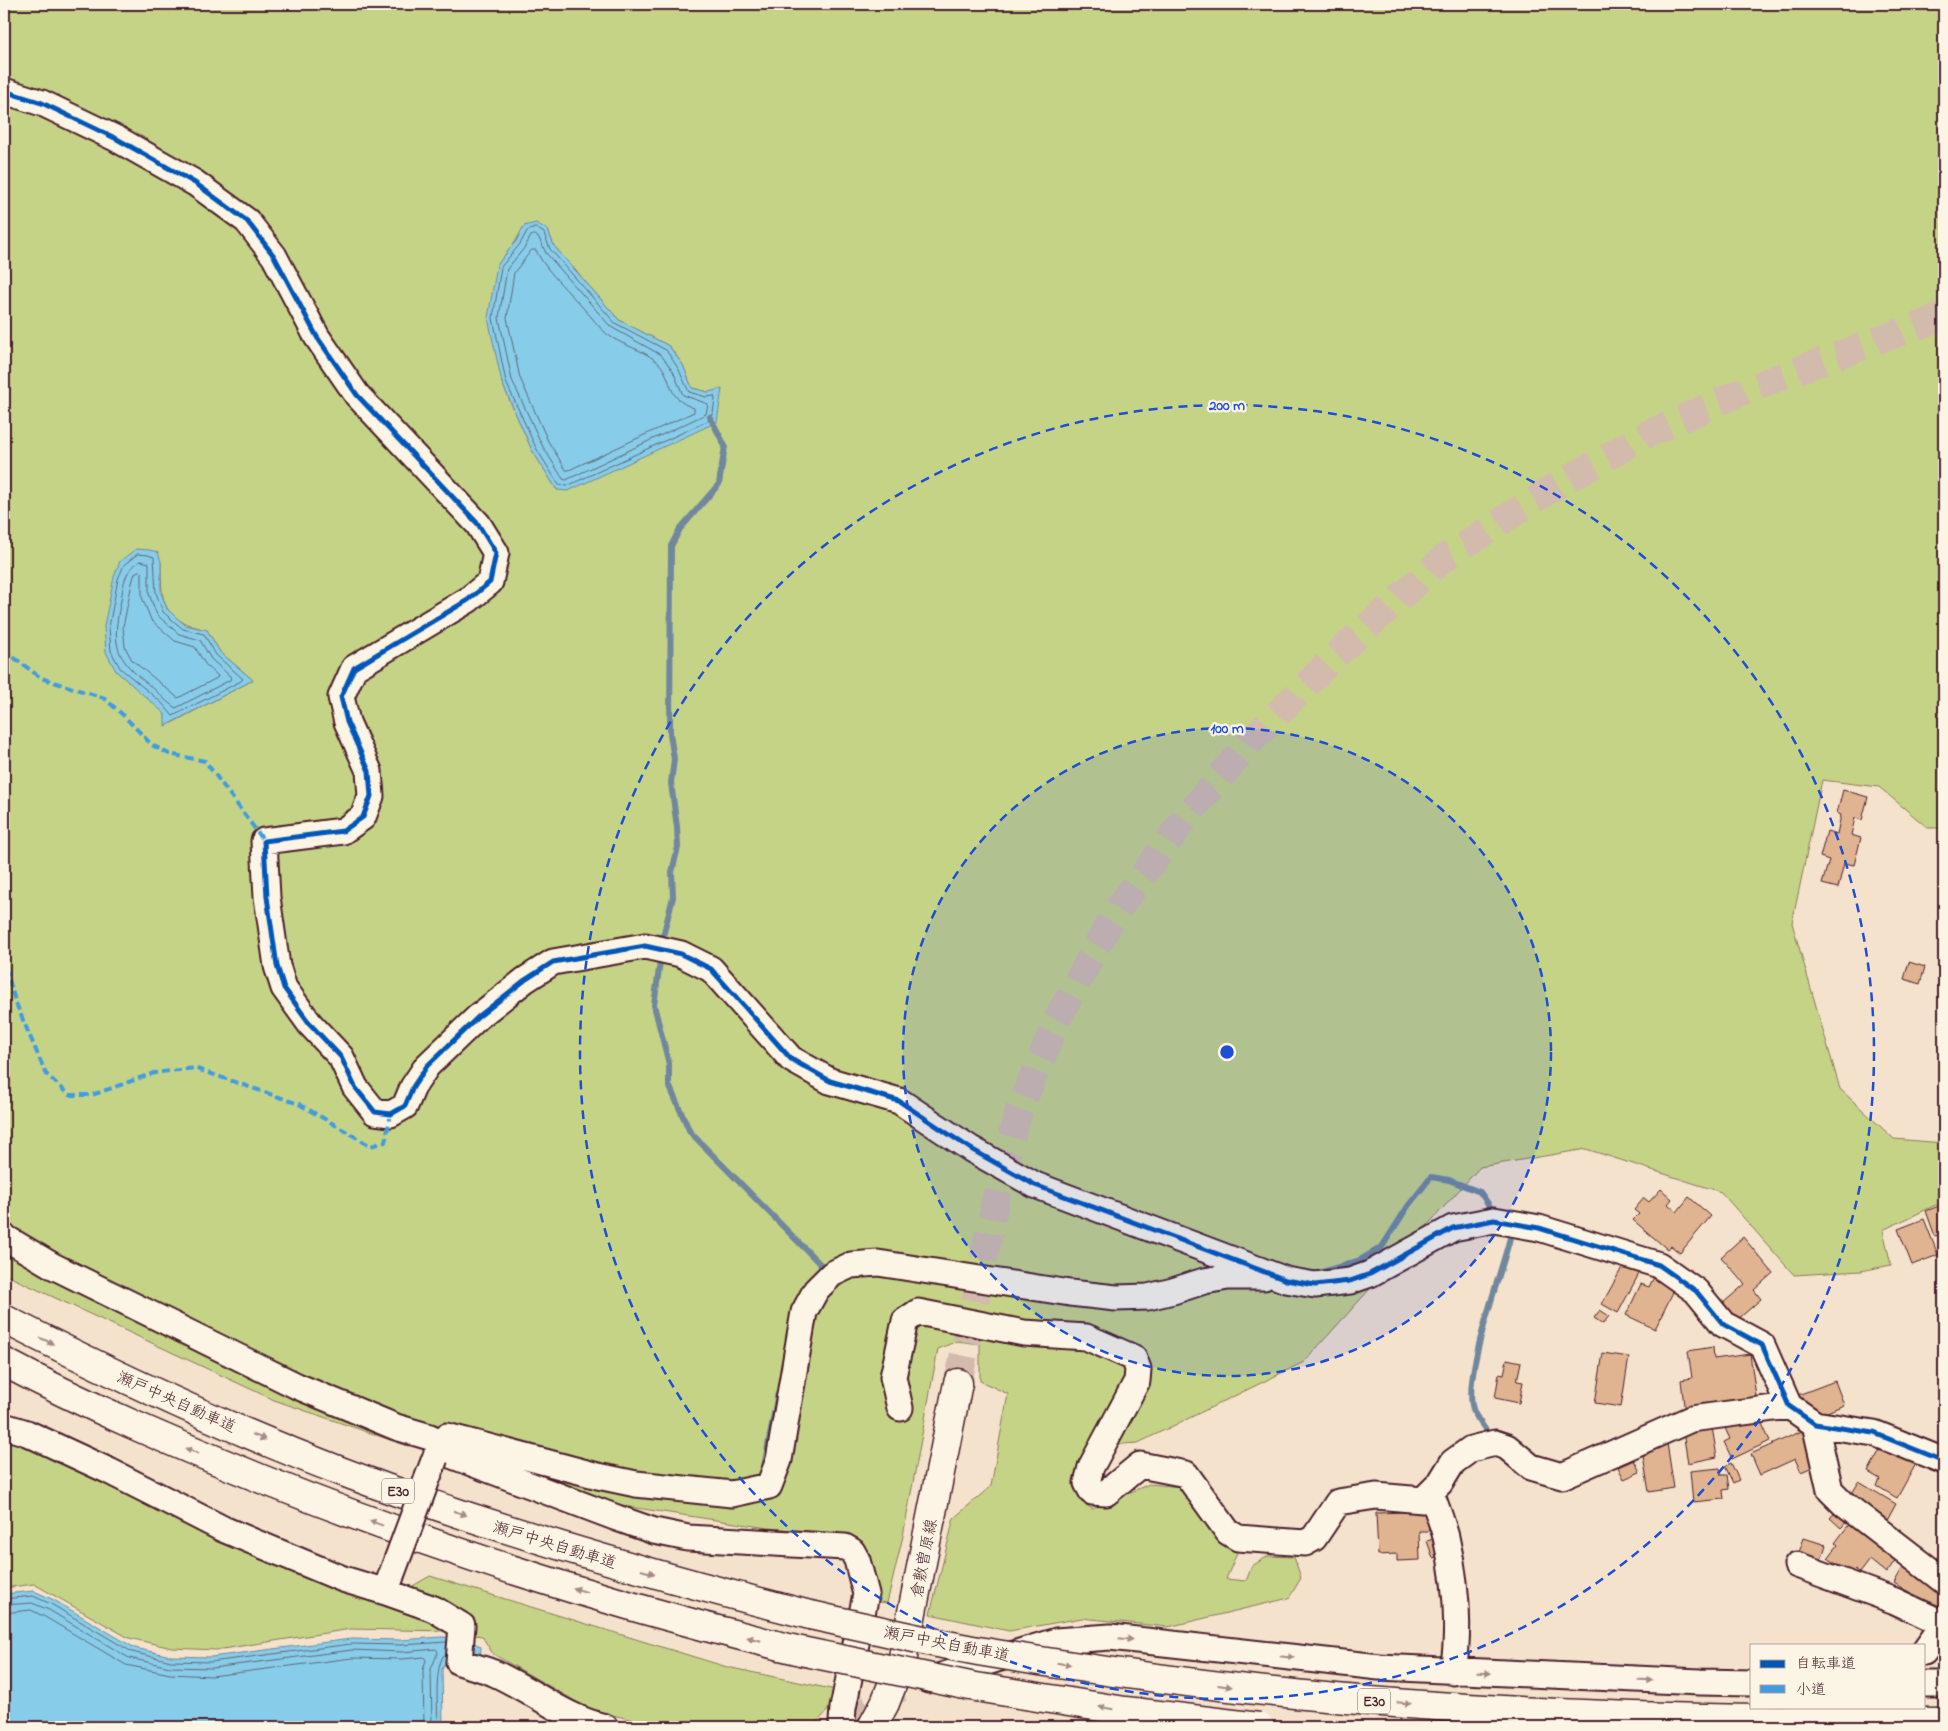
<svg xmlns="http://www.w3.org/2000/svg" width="1948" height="1731" viewBox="0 0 1948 1731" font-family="'Indie Flower','Klee One',sans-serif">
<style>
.green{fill:#c5d387;stroke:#887959;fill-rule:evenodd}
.water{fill:#87cde9;stroke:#6f879d}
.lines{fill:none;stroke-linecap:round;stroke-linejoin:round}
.shore{stroke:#626577;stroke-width:1}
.stream{stroke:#6f879d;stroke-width:6}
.building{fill:#e0b490;stroke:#4a1f2b}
.street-tunnel{stroke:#d2bbac;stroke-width:25;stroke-dasharray:25 12;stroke-linecap:butt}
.secondary-tunnel{stroke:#d2bbac;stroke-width:28;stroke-dasharray:28 14;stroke-linecap:butt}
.street-casing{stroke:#4a1f2b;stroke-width:29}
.secondary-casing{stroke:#4a1f2b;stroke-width:31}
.highway-casing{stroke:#4a1f2b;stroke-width:31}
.street{stroke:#fcf5e5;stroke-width:25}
.secondary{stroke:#fcf5e5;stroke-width:28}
.highway{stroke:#fcf5e5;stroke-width:28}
.street-bridge-casing{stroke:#4a1f2b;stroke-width:29;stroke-linecap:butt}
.highway-bridge-casing{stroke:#4a1f2b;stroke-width:31;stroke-linecap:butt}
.street-bridge{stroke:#fcf5e5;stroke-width:25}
.highway-bridge{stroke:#fcf5e5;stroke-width:28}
.quiet{stroke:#409be1;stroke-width:4;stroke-dasharray:8 4;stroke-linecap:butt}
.cycleway-casing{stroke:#fcf5e5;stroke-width:8}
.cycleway{stroke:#0057b8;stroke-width:5}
.oneway{fill:#a38a88}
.ring{fill:none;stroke:#1d4ed8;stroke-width:2.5;stroke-dasharray:9 6}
.labels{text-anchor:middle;stroke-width:4.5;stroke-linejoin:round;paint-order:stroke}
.shield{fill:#fcf5e5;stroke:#7f5f63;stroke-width:1}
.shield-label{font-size:15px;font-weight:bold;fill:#4a1f2b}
.street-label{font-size:16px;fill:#4a1f2b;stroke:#fcf5e5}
.centre{fill:#1d4ed8;stroke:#fcf5e5;stroke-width:2.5}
.ring-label{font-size:15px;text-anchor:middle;font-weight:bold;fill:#1d4ed8;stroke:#fcf5e5;stroke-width:4.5;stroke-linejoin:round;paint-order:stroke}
</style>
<rect width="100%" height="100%" fill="#f4e2cc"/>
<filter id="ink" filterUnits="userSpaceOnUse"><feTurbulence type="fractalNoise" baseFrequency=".02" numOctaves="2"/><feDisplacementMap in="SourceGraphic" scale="10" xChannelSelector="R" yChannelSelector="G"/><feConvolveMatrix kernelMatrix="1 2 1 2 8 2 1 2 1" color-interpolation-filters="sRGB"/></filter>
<g filter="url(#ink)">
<path class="green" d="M 4,4 L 1944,4 L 1944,828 L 1928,828 L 1879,787 L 1822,780 L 1792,923 L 1840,1089 L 1894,1139 L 1944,1143 L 1944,1201 L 1883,1230 L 1891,1265 L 1861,1271 L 1794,1275 L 1721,1192 L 1586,1149 L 1480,1167 L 1304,1362 L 1138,1443 L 1090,1446 L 1074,1487 L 1081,1502 L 1093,1509 L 1149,1484 L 1181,1487 L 1192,1506 L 1237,1553 L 1226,1579 L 1246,1581 L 1252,1566 L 1268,1556 L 1294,1557 L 1301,1578 L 1289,1598 L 1168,1627 L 1082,1618 L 1009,1631 L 930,1614 L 954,1518 L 991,1486 L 1008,1394 L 980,1381 L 980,1344 L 957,1341 L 938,1349 L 903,1536 L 887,1603 L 873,1601 L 873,1590 L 852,1535 L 768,1528 L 610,1504 L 448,1440 L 408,1446 L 274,1400 L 4,1274 ZM 524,226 L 548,230 L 554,246 L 619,320 L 669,346 L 683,365 L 692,388 L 708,392 L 722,390 L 557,490 L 532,450 L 502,383 L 497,265 L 516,241 ZM 161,562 C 161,604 162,620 207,630 L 220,652 L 253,680 L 166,726 L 165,714 L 158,706 L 116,671 Z
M 4,1431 L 390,1599 L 430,1576 L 727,1667 L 836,1690 L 828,1710 L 813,1727 L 664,1727 L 591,1710 L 493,1654 L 482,1636 L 448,1631 L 351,1629 L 216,1650 L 172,1648 L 129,1638 L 34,1584 L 4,1588 Z"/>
<path class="water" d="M 536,223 L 548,230 L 554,246 L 619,320 L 669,346 L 683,365 L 692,388 L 708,392 L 722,389 L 717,422 L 568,491 L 557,490 L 532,450 L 502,383 L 488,318 L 497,265 L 516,241 L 524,226 Z
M 136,549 L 149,550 L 158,552 L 161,562 L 161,593 L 167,609 L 185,625 L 207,630 L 220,652 L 253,680 L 165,726 L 165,714 L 116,671 L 106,652 L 104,626 L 114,577 L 120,561 Z
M 34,1591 L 54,1600 L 135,1648 L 171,1656 L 211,1657 L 351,1639 L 401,1640 L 441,1637 L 467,1638 L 481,1647 L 480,1663 L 447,1658 L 442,1670 L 443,1727 L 4,1727 L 4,1594 Z"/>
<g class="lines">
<path class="shore" d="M 536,228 L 544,233 L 550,249 L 615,323 L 666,350 L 678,368 L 689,392 L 706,397 L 714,396 L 715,399 L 712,419 L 567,486 L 559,485 L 536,448 L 506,382 L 493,318 L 501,267 L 520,244 L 527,231 Z
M 535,235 L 539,238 L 546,253 L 611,327 L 661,355 L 673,371 L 683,395 L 708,404 L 706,414 L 566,480 L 563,479 L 542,445 L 512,380 L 499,318 L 507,269 L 525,247 L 531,236 Z
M 532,250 L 536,250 C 544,269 570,293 584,309 C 592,317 599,328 608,335 C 622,345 641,349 655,360 C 675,375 663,398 694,408 L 694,412 L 569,470 L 566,470 L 548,441 L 520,378 L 507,318 L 514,273 Z
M 138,554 L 148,555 L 154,557 L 156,593 L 163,612 L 183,629 L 204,634 L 216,655 L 243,679 L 241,681 L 173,716 L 161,702 L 120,668 L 111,651 L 109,627 L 118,579 L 124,565 Z
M 140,561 L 149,563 L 149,594 L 157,615 L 179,634 L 200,640 L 211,659 L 231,677 L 230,680 L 176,708 C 168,704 160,694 153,688 C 115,659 111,647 121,600 C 124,582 124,572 140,561 Z
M 140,571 L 142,573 L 142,597 L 151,620 L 175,641 L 195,647 L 205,664 L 218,676 L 217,678 L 178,698 L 132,660 L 125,647 L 123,627 L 132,583 L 135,573 Z
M 4,1599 L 33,1596 L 51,1604 L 132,1652 L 171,1661 L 211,1662 L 351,1644 L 401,1645 L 447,1642
M 4,1605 L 32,1603 L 49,1610 L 129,1658 L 170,1667 L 212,1668 L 352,1650 L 402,1652 L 436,1649 L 438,1652 L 431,1669 L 432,1727
M 4,1613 L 31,1610 L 45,1617 L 126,1665 L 170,1674 L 212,1676 L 352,1658 L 402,1659 L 424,1657 L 426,1660 L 423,1670 L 424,1727
M 438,1727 C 438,1710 433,1663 446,1653"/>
<path class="stream" d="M 662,940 L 673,897 L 672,872 L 678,847 L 677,827 L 671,783 L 674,759 L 670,734 L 671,546 L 680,529 L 719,484 L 725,446 L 710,417
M 660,962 L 654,1005 L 669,1064 L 669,1085 L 690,1132 L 824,1268
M 1316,1274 L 1360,1260 L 1382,1247 L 1408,1206 L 1431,1177 L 1449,1180 L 1480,1192 L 1493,1211 L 1496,1212
M 1490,1439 C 1487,1428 1476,1420 1473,1409 C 1462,1374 1503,1271 1512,1230
M 764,1467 L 778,1393
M 609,1722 L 632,1727"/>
</g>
<path class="building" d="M 1843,790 L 1868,797 L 1862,820 L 1855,818 L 1851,835 L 1861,838 L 1854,865 L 1844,863 L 1838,888 L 1822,884 L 1829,860 L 1820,857 L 1827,831 L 1837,834 L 1841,815 L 1837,813 Z
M 1909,962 L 1925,967 L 1920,984 L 1904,979 Z
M 1661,1189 L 1672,1199 L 1668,1204 L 1677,1212 L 1689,1197 L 1711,1216 L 1680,1253 L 1671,1246 L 1667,1249 L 1633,1220 L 1639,1214 L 1634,1210 L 1644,1198 L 1649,1202 Z
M 1944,1204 L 1944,1233 L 1935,1236 L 1926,1211 Z
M 1924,1219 L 1938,1255 L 1912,1265 L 1898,1229 Z
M 1743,1237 L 1773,1273 L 1754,1290 L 1761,1299 L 1736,1321 L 1722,1304 L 1745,1284 L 1721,1257 Z
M 1624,1264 L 1640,1272 L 1618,1313 L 1602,1304 Z
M 1654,1277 L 1675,1288 L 1655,1329 L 1626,1315 L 1641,1284 L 1649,1287 Z
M 1600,1310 L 1609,1316 L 1603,1324 L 1594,1318 Z
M 1713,1347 L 1714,1359 L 1750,1354 L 1757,1403 L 1685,1414 L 1681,1380 L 1692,1378 L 1688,1351 Z
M 1603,1353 L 1629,1357 L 1621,1407 L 1595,1403 Z
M 1507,1359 L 1521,1362 L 1517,1381 L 1523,1382 L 1519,1403 L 1495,1398 L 1499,1374 L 1504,1375 Z
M 1835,1381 L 1844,1405 L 1815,1417 L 1804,1410 L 1798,1395 Z
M 1757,1413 L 1770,1441 L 1732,1459 L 1724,1442 L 1730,1439 L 1725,1428 Z
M 1712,1427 L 1717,1457 L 1688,1463 L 1683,1432 Z
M 1802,1431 L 1817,1465 L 1801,1472 L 1795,1459 L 1760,1475 L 1751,1454 Z
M 1667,1443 L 1674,1488 L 1649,1492 L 1643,1455 L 1648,1454 L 1647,1446 Z
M 1883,1444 L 1917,1462 L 1897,1498 L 1877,1486 L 1880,1479 L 1868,1472 Z
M 1634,1460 L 1640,1472 L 1624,1479 L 1618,1467 Z
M 1731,1463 L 1739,1480 L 1733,1483 L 1725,1466 Z
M 1720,1468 L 1721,1475 L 1727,1475 L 1729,1489 L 1723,1490 L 1724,1499 L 1693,1502 L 1690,1471 Z
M 1859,1482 L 1896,1504 L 1885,1524 L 1847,1501 Z
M 1407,1507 L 1428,1507 L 1429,1531 L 1419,1531 L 1420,1560 L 1397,1561 L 1397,1554 L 1378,1555 L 1376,1513 L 1407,1512 Z
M 1840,1507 L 1851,1517 L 1841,1528 L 1830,1518 Z
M 1853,1519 L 1900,1554 L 1886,1573 L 1870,1560 L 1860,1573 L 1855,1569 L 1850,1574 L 1828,1558 L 1838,1545 L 1835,1543 Z
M 1437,1538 L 1442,1555 L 1433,1558 L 1427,1541 Z
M 1804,1538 L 1826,1545 L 1819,1566 L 1797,1558 Z
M 1906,1562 L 1944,1585 L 1944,1607 L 1941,1612 L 1894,1583 Z"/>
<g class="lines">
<path class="street-tunnel" d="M 847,1718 L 876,1700 L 909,1686"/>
<path class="secondary-tunnel" d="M 958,1383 L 1001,1174 L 1019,1110 L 1061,1012 L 1115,913 L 1186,817 L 1250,742 L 1335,656 L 1443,559 L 1559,484 L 1648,434 L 1750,388 L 1944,316"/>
<defs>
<path id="street" d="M 4,91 L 42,103 L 117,139 L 195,183 L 247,221 L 274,256 L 317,337 L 357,395 L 478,524 L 496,553 L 490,582 L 468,600 L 354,668 L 341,697 L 347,722 L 369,771 L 371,796 L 363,817 L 343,831 L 264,841 L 267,897 L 277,966 L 284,988 L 310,1024 L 341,1057 L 355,1087 L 375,1112 L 391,1114 L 405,1106 L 413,1087 L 427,1066 L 478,1017 L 525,980 L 553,962 L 645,946 L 681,954 L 711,969 L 791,1059 L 830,1081 L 899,1101 L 971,1149 L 1035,1185 L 1286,1280 L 1315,1285 L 1350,1281 L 1370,1274 L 1453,1228 L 1494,1220 L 1539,1228 L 1659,1265 L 1696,1291 L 1723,1324 L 1762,1345 L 1789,1406 L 1815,1424 L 1874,1433 L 1944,1461
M 4,1237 L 53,1266 L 297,1386 L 396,1427 L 430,1437 L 453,1456 L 617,1518 L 654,1531 L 688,1538 L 845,1547 L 852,1551 L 857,1560 L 866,1594 L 843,1708 L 842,1722
M 900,1408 L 893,1377 L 905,1321 L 918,1312 L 1024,1333 L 1086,1337 L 1134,1358 L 1138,1369 L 1137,1381 L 1091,1467 L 1087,1483 L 1092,1492 L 1106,1493 L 1140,1465 L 1186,1474 L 1228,1532 L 1238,1538 L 1305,1543 L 1314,1538 L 1338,1502 L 1376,1496 L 1423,1500 L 1440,1483 L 1453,1462 L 1471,1449 L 1495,1443 L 1507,1447 L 1531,1467 L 1562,1476 L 1691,1419 L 1789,1406
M 1815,1424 L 1830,1490 L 1844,1504 L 1944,1581
M 4,1426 L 27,1433 L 109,1471 L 223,1529 L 343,1579 L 386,1592 L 391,1576
M 436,1456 L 439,1444 L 447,1436 L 598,1476 L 636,1484 L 732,1494 L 769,1486 L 779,1460 L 804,1312 L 816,1290 L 832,1274 L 851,1265 L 878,1263 L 1070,1293 L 1116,1298 L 1148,1297 L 1173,1291 L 1204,1281 L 1228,1277 L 1264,1277
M 1431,1492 C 1436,1507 1442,1522 1446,1537 C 1456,1580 1460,1628 1453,1672
M 1797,1565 L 1895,1601 L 1944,1624
M 386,1592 L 434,1609 L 462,1626 L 459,1662 C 471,1666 485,1669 496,1674 C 533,1691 565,1718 605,1727
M 1924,1652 L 1944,1624
M 928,1680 L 1056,1641 L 1110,1637 L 1379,1667 L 1700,1682 L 1752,1683
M 1924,1684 L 1944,1684"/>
<path id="secondary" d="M 872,1727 L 885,1703 L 903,1657 L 958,1383"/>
<path id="highway" d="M 4,1319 C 114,1375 227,1428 343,1472 C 495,1530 652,1575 810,1615
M 4,1362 C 88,1407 176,1444 264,1480 C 439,1550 618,1607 801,1651"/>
</defs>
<use href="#street" class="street-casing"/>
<use href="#secondary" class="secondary-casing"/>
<use href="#highway" class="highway-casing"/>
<use href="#street" class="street"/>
<use href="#secondary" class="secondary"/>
<use href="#highway" class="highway"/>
<defs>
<path id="street-bridge" d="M 391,1576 L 435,1458"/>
<path id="highway-bridge" d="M 810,1615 C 866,1627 922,1641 978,1651 C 1080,1668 1183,1683 1285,1693 C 1504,1716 1724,1720 1944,1721
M 801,1651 L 970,1686 L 1125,1711 L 1259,1727"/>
</defs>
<use href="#street-bridge" class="street-bridge-casing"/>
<use href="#highway-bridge" class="highway-bridge-casing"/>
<use href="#street-bridge" class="street-bridge"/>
<use href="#highway-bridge" class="highway-bridge"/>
<path class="quiet" d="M 4,650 L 41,678 L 104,698 L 123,715 L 152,745 L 169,754 L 205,761 L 264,841
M 4,970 L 7,972 L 15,1001 L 46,1074 L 69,1095 L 92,1095 L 154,1073 L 194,1068 L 299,1104 L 371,1146 L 385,1142 L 391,1114"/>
<defs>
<path id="cycleway" d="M 4,91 L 42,103 L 117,139 L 195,183 L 247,221 L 274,256 L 317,337 L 357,395 L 478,524 L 496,553 L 490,582 L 468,600 L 354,668 L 341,697 L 347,722 L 369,771 L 371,796 L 363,817 L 343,831 L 264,841 L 267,897 L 277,966 L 284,988 L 310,1024 L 341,1057 L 355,1087 L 375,1112 L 391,1114 L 405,1106 L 413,1087 L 427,1066 L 478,1017 L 525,980 L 553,962 L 645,946 L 681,954 L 711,969 L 791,1059 L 830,1081 L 899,1101 L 971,1149 L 1035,1185 L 1286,1280 L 1315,1285 L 1350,1281 L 1370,1274 L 1453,1228 L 1494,1220 L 1539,1228 L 1659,1265 L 1696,1291 L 1723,1324 L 1762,1345 L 1789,1406 L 1815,1424 L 1874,1433 L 1944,1461"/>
</defs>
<use href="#cycleway" class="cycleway-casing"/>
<use href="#cycleway" class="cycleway"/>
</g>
<defs><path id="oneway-solid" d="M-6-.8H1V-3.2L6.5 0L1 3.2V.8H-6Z" transform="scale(1.25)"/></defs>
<g class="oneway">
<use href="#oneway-solid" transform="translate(47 1341) rotate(25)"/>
<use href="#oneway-solid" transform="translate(259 1437) rotate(23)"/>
<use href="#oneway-solid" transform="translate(192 1451) rotate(-158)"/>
<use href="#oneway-solid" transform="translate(460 1513) rotate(19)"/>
<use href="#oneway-solid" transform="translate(376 1523) rotate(-160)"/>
<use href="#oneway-solid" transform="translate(648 1572) rotate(15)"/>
<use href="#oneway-solid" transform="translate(580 1590) rotate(-163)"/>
<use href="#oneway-solid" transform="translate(754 1639) rotate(-166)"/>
<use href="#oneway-solid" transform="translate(1126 1639) rotate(6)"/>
<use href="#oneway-solid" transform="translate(1287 1657) rotate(6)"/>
<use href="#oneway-solid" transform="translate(1064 1664) rotate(9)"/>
<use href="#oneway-solid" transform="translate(1484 1673) rotate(2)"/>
<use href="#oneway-solid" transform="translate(1646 1680) rotate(2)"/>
<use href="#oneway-solid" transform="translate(1225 1686) rotate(7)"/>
<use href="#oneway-solid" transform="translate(1404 1703) rotate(5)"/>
<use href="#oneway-solid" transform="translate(1106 1708) rotate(-171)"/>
</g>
</g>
<circle cx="1227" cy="1052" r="324" fill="#1d4ed8" fill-opacity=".12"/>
<g class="ring">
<circle cx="1227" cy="1052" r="324"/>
<circle cx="1227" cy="1052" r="647"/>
</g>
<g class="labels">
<g class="shield">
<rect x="382" y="1478.5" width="32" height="25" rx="4"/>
<rect x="1358" y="1688.5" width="32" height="25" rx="4"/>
</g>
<g class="shield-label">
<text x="398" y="1496">E30</text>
<text x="1374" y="1706">E30</text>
</g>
<g class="street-label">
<text transform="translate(177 1401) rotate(24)" y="6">瀬戸中央自動車道</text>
<text transform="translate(555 1544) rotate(17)" y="6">瀬戸中央自動車道</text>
<text transform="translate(923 1558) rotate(-79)" y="6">倉敷曽原線</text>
<text transform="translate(947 1643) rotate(11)" y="6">瀬戸中央自動車道</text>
</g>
</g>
<circle cx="1227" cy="1052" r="8" class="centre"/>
<g class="ring-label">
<text x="1227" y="410">200 m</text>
<text x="1227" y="733">100 m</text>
</g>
<rect width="1948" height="1731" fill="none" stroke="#fcf5e5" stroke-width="20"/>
<rect x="10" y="10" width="1928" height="1711" fill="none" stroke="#4a1f2b" stroke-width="2" filter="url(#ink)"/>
<rect x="1750" y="1644" width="175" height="65" fill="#fcf5e5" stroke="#b59f9b"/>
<rect x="1760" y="1660" width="25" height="8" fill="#0057b8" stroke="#b59f9b"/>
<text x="1796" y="1668" font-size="15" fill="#4a1f2b">自転車道</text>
<rect x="1760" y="1685" width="25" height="8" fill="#409be1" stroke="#b59f9b"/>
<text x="1796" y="1694" font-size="15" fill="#4a1f2b">小道</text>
</svg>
